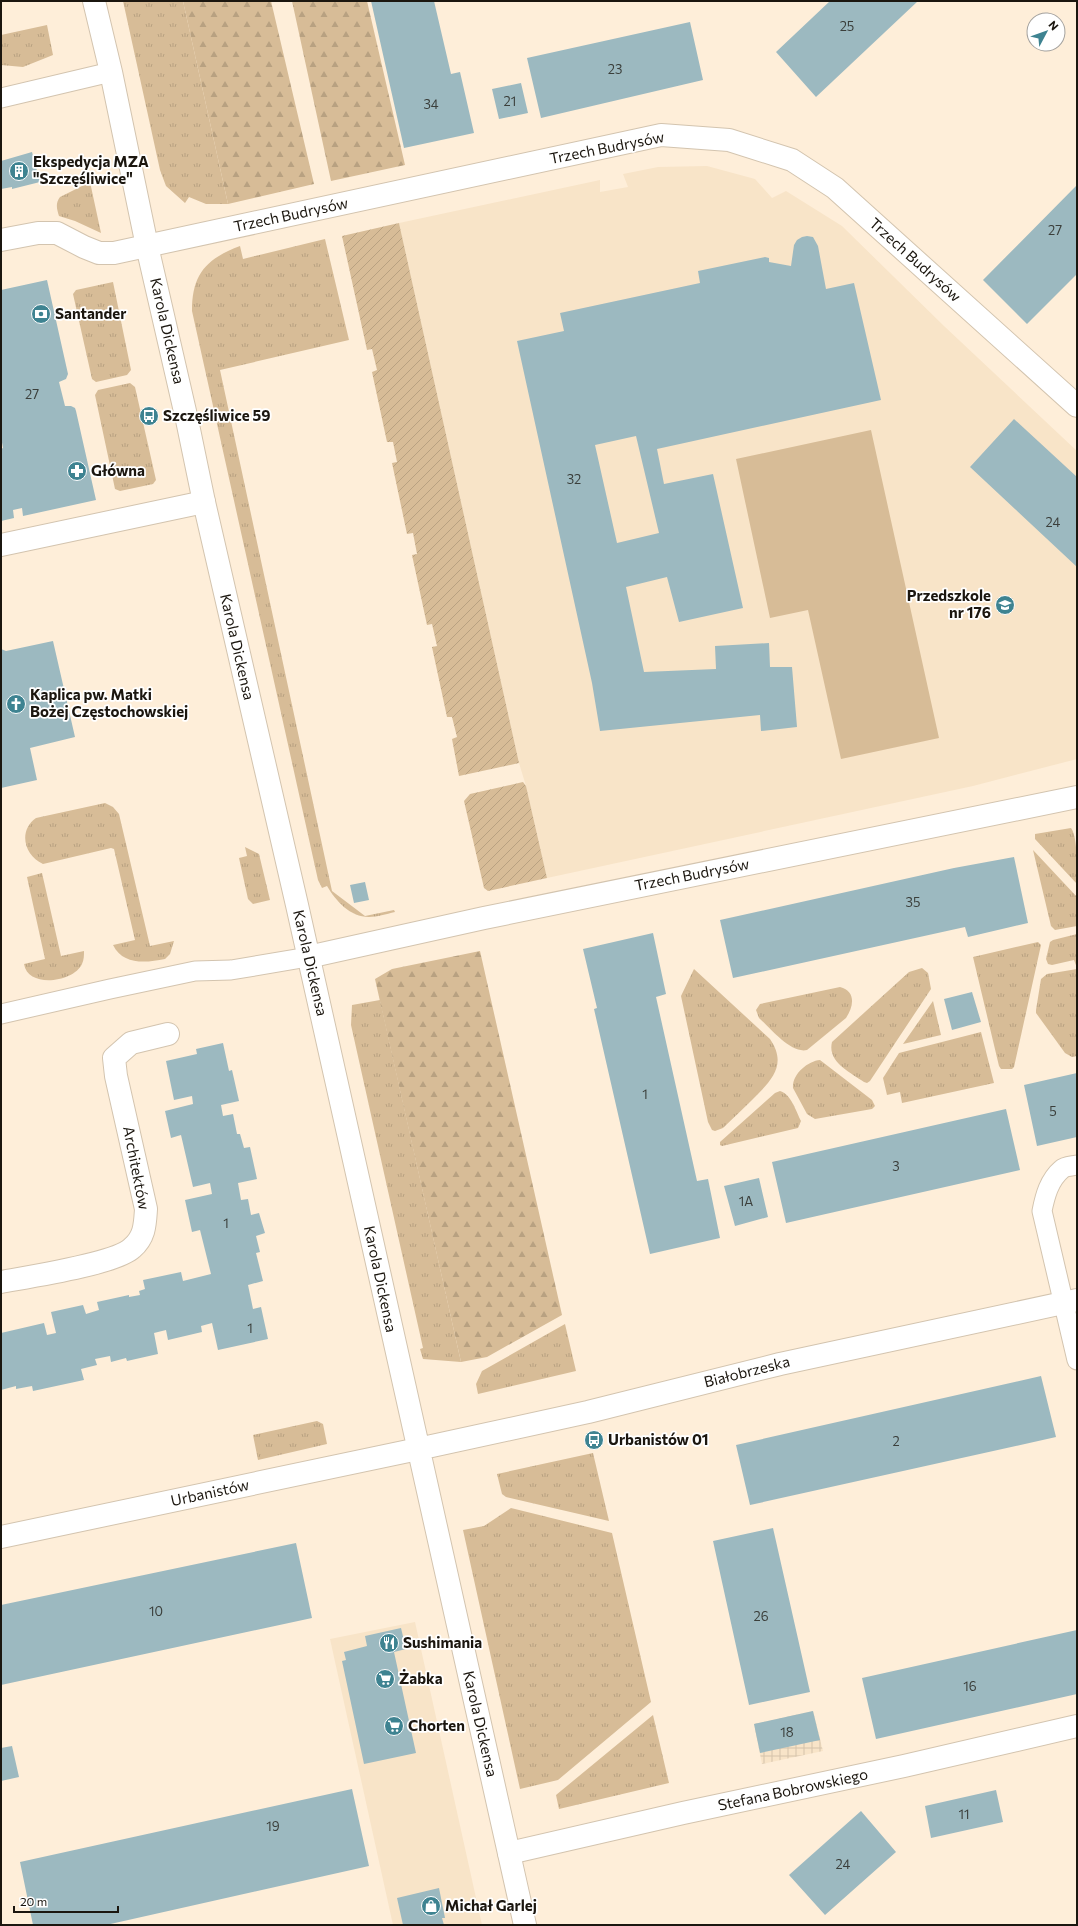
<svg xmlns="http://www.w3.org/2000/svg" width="1078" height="1926" viewBox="0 0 1078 1926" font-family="Commissioner,sans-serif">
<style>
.built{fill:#f8e4c8}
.industrial{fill:url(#industrial-grid)}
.grass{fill:url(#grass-tufts)}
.forest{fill:url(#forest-firs)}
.garden{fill:url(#garden-furrows)}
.pitch{fill:#d7bc97}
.building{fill:#9cb9c0;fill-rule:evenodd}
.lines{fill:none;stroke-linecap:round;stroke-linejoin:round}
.service-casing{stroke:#d3c4af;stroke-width:21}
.minor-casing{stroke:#d3c4af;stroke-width:24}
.tertiary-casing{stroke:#d3c4af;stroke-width:24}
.service{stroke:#fff;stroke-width:19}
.minor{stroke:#fff;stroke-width:22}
.tertiary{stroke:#fff;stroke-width:22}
.labels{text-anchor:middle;stroke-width:3.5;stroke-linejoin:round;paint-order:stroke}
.number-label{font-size:13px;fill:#3b3f3b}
.street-label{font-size:15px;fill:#1b160f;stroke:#fff}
.poi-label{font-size:15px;font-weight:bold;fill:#1b160f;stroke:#fff;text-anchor:start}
</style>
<defs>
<pattern id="industrial-grid" width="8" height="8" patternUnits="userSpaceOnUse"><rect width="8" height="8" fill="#f8e4c8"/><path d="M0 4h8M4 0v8" fill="none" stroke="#d4c3ab"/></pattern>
<pattern id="grass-tufts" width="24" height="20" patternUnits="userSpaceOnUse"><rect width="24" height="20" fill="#d7bc97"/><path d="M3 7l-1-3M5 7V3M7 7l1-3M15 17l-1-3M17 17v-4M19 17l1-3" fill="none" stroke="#b8a181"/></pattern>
<pattern id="forest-firs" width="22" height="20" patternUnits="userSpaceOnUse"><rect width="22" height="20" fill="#d7bc97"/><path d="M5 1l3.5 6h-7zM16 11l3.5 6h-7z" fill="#b8a181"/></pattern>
<pattern id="garden-furrows" width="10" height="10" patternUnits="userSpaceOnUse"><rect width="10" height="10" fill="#d7bc97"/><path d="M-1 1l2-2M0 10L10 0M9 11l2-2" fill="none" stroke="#b8a181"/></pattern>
</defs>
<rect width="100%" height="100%" fill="#feeed9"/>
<path class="built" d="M 707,166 L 755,179 L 772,198 L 786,191 L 842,226 L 944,326 L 1077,451 L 1077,759 L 973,786 L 547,878 L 526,786 L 519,763 L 399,223 L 600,180 L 600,192 L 628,187 L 623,174 L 658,167 Z
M 415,1622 L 482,1925 L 393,1925 L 330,1639 Z"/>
<path class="industrial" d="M 813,1711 L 823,1751 L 762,1764 L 754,1724 Z"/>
<path class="grass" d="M 123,1 L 183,1 L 228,204 L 206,204 L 189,197 L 185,203 L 166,186 L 160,170 Z
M 47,25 L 53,55 L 23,67 L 1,65 L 1,35 Z
M 90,182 L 101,233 L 75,221 L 59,216 C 57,209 55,204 60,197 Z
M 325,239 L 349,340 L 220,370 L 332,891 L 365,916 L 394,910 L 395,912 C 386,914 377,917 369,917 C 350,917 336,901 327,886 L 322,888 L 318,880 L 192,311 C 192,274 206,259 240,246 L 243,259 Z
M 113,282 L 131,370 L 127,375 L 96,382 L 92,379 L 73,294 L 76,290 Z
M 130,383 L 135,387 L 156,480 L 153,484 L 120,491 L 115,489 L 95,395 L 98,390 Z
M 105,803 L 113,807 L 119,814 L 150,946 L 174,941 L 170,954 L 165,959 C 145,963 123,965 113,945 L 135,940 L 114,849 L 111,848 L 43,864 C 24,855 18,831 36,818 Z
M 1071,828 C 1078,837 1077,871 1077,884 L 1035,839 L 1035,834 Z
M 245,847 L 259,854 L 270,900 L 253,904 L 248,899 L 239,858 L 247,856 Z
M 1033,850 L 1077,897 L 1077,926 L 1055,930 L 1051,926 Z
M 42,873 L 61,956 L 84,951 C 84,955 84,960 82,964 C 74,982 28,989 24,964 L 45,959 L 27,877 Z
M 1077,934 L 1077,968 L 1074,960 L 1052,965 L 1048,964 L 1046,959 L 1050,942 L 1053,940 Z
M 1038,942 L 1041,945 L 1014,1067 L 1012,1069 L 1001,1069 L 999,1066 L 973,957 Z
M 922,968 L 928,973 L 931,989 L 870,1081 L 867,1083 L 864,1082 C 850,1072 827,1062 832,1042 L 909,972 Z
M 694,969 L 770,1039 C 788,1065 771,1081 752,1100 C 743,1109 733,1118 723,1128 L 715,1131 L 712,1130 L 708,1122 L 681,996 Z
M 1077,969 L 1077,1056 L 1072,1057 L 1065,1053 L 1036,1013 L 1036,1010 L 1041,979 L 1047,974 Z
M 840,987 C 856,991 854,1006 846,1018 L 807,1050 C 791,1054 770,1028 759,1018 L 756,1010 L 760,1004 Z
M 380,1000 L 461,1362 L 423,1359 L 420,1349 L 423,1348 L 351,1025 L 352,1005 Z
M 933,1001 L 941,1035 L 903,1044 Z
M 981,1032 L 994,1083 L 902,1103 L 900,1092 L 887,1095 L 883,1078 L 899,1053 Z
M 820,1060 L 872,1100 L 875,1106 L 872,1109 L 815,1119 L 807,1114 L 793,1088 C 792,1074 808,1061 820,1060 Z
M 780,1091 C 791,1094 796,1111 801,1121 L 798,1128 L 722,1146 L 720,1145 L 720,1142 L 775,1093 Z
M 565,1324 L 576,1371 L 478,1394 L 476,1384 L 482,1371 Z
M 317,1421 L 323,1424 L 327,1444 L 258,1460 L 253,1435 Z
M 593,1453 L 609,1521 L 506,1497 L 502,1494 L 497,1474 Z
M 511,1508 L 612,1533 L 651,1702 L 558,1780 L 520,1789 L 463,1530 L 484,1526 Z
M 653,1715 L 669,1783 L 559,1809 L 556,1795 Z"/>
<path class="forest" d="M 183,1 L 271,1 L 314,184 L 228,204 Z
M 292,1 L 367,1 L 405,165 L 331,181 Z
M 480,951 L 562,1315 L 487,1357 L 461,1362 L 375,979 L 392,969 Z"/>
<path class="garden" d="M 399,223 L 519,763 L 459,776 L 452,739 L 457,737 L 452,717 L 447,717 L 432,647 L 437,646 L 432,624 L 427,625 L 412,555 L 417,554 L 413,533 L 407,534 L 392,463 L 397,462 L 393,442 L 387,442 L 372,372 L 377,370 L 372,349 L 367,350 L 342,236 Z
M 523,782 L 526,786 L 547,878 L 488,891 L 484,888 L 464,801 L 470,794 Z"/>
<path class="pitch" d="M 871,430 L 939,738 L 841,759 L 808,610 L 770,618 L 736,459 Z"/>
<path class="building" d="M 371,1 L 434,1 L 451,74 L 460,72 L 474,133 L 404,148 Z
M 830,1 L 918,1 L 816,97 L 776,52 Z
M 690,22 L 703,80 L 541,118 L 527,58 Z
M 521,83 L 528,113 L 499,119 L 492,89 Z
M 32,152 L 40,182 L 12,189 L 12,187 L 1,189 L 1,161 Z
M 1077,185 L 1077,274 L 1027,324 L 983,280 Z
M 807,236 L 813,237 L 818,246 L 826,289 L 854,283 L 881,400 L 657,449 L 664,484 L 713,474 L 743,608 L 679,622 L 667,577 L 626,587 L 644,672 L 716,669 L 715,646 L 769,643 L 770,667 L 792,667 L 797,727 L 761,731 L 760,715 L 600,731 L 592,683 L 517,341 L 564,331 L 560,313 L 700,283 L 698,271 L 765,257 L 769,258 L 769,262 L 791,266 L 794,245 L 797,240 L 802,237 ZM 636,436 L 659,533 L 617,543 L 595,445 Z
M 47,280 L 68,374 L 66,379 L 59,382 L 65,406 L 71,406 L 75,408 L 76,411 L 96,500 L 23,516 L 22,508 L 13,510 L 14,518 L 1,521 L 1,449 L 3,448 L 1,437 L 1,290 Z
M 1014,419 L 1077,477 L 1077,567 L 970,467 Z
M 53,641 L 75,737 L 30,748 L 37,780 L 1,788 L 1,649 L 6,651 Z
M 1014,857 L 1028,923 L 968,937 L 965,927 L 733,978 L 720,920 L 954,868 Z
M 365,882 L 369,900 L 354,903 L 350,885 Z
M 653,933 L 666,994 L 656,997 L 697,1181 L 708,1179 L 720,1238 L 650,1254 L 594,1009 L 597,1008 L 583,949 Z
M 972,992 L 981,1022 L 952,1030 L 944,999 Z
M 223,1043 L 229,1071 L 232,1070 L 239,1101 L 221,1105 L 223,1116 L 233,1114 L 237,1134 L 240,1134 L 244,1148 L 250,1147 L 257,1179 L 238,1183 L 241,1200 L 248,1199 L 251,1215 L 259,1213 L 265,1233 L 256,1236 L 260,1252 L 256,1253 L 263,1281 L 248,1285 L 253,1309 L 261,1307 L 268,1339 L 218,1350 L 212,1323 L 201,1326 L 202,1332 L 168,1340 L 166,1330 L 154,1333 L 158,1354 L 127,1361 L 126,1358 L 111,1362 L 110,1356 L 95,1359 L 97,1365 L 81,1369 L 84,1380 L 33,1391 L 32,1386 L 16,1389 L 16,1386 L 1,1390 L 1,1333 L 44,1323 L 47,1335 L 56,1333 L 51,1312 L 83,1305 L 86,1314 L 99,1310 L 97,1302 L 129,1295 L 129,1297 L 140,1295 L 139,1291 L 145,1289 L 143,1280 L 181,1272 L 183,1281 L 211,1274 L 200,1230 L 192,1232 L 185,1200 L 212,1194 L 210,1183 L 193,1187 L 181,1135 L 171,1138 L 165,1111 L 193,1104 L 192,1096 L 174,1100 L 166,1061 L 197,1054 L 196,1049 Z
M 1077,1073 L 1077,1137 L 1037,1146 L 1024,1085 Z
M 1006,1109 L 1020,1170 L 786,1223 L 772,1162 Z
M 759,1178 L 768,1217 L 735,1226 L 724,1186 Z
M 1041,1376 L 1056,1437 L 750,1505 L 736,1445 Z
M 773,1528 L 810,1692 L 749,1705 L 713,1541 Z
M 296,1543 L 312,1618 L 1,1685 L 1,1605 Z
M 401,1628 L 406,1649 L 394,1652 L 416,1753 L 364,1764 L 342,1661 L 346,1660 L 344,1652 L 367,1646 L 365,1636 Z
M 1077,1630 L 1077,1694 L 876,1739 L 862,1678 Z
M 813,1711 L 820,1740 L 760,1753 L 754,1724 Z
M 12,1746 L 19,1777 L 1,1781 L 1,1748 Z
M 352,1789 L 369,1866 L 106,1925 L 33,1925 L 20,1862 Z
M 996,1790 L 1003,1822 L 931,1838 L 925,1806 Z
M 861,1811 L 896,1852 L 825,1915 L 789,1875 Z
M 439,1888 L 445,1918 L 442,1918 L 444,1925 L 403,1925 L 397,1898 Z"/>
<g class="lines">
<defs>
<path id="service" d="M 1,98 L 111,72
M 1,1014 L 110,989 L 195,971 L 231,970 L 308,957
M 1077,1165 C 1073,1166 1065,1166 1062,1169 C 1049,1180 1045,1196 1042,1211 L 1077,1360"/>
<path id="minor" d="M 1,240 L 38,233 L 57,233 L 84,247 L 99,253 L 114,253 L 661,135 L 729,140 L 792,160 L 835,188 L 1077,406
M 1,545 L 204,502
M 308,957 L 484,918 L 1077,797
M 1,1282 C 28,1277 115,1264 132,1248 C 145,1237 145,1224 146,1209 L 116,1076 L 114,1058 L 131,1043 L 168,1034
M 1,1537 L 418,1449
M 509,1853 L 683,1813 L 904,1766 L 1077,1726"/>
<path id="tertiary" d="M 94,1 L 111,72 L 147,246 L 187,420 L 204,502 L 297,905 L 525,1925
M 418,1449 L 588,1412 L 780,1364 L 1077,1300"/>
</defs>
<use href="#service" class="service-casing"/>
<use href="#minor" class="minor-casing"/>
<use href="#tertiary" class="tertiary-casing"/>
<use href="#service" class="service"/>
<use href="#minor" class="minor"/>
<use href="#tertiary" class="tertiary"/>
</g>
<defs>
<symbol id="building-disc" viewBox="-11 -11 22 22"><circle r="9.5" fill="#3e8391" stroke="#fff"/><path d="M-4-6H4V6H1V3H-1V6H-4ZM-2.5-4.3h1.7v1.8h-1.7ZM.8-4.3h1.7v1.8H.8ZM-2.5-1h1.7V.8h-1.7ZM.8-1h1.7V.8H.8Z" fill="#fff"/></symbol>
<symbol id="bank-disc" viewBox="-11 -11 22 22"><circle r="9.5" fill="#3e8391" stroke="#fff"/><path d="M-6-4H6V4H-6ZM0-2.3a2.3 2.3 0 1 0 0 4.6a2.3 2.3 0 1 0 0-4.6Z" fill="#fff"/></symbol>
<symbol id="bus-disc" viewBox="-11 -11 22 22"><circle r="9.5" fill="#3e8391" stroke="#fff"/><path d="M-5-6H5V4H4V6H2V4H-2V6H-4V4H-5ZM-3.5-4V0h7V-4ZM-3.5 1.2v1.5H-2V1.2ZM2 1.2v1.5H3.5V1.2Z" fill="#fff"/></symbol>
<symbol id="pharmacy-disc" viewBox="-11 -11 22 22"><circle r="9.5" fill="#3e8391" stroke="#fff"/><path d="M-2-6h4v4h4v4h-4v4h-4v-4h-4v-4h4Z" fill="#fff"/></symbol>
<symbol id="school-disc" viewBox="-11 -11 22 22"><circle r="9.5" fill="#3e8391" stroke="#fff"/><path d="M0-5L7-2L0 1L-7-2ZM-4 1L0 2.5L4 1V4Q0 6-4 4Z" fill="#fff"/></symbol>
<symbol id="church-disc" viewBox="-11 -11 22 22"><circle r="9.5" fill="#3e8391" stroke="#fff"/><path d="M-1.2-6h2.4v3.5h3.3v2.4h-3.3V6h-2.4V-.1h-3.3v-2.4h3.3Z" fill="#fff"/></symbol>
<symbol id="restaurant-disc" viewBox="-11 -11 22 22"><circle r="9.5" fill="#3e8391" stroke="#fff"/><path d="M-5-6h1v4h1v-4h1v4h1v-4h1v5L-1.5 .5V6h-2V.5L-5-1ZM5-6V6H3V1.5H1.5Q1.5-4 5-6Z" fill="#fff"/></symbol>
<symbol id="supermarket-disc" viewBox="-11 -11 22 22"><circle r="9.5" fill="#3e8391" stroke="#fff"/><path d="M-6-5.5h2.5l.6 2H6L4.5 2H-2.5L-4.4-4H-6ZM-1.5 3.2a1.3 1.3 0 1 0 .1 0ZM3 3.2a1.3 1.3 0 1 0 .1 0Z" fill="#fff"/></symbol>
<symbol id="shop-disc" viewBox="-11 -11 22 22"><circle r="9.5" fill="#3e8391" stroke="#fff"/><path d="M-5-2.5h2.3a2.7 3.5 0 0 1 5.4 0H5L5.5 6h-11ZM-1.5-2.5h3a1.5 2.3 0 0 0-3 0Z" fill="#fff"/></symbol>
</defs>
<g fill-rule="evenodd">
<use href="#building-disc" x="8" y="160" width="22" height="22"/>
<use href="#bank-disc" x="30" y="303" width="22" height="22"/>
<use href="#bus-disc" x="138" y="405" width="22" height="22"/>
<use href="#pharmacy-disc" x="66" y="460" width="22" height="22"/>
<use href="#school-disc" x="994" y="594" width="22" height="22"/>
<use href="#church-disc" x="5" y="693" width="22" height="22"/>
<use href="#bus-disc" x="583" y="1429" width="22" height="22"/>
<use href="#restaurant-disc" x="378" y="1632" width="22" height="22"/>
<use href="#supermarket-disc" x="374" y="1668" width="22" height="22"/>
<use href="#supermarket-disc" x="383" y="1715" width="22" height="22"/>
<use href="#shop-disc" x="420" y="1895" width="22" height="22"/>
</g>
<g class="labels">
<g class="number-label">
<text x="847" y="31">25</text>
<text x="615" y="74">23</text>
<text x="510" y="106">21</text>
<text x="431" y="109">34</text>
<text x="1055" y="235">27</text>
<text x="32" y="399">27</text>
<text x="574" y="484">32</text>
<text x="1053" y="527">24</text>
<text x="913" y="907">35</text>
<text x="645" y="1099">1</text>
<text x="1053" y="1116">5</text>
<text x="896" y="1171">3</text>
<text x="746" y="1206">1A</text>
<text x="226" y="1228">1</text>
<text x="250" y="1333">1</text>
<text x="896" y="1446">2</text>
<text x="156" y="1616">10</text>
<text x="761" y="1621">26</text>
<text x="970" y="1691">16</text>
<text x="787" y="1737">18</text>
<text x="964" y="1819">11</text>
<text x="273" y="1831">19</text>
<text x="843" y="1869">24</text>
</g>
<g class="street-label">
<text transform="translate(607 148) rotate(-11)" y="5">Trzech Budrysów</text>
<text transform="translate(291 215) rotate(-12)" y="5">Trzech Budrysów</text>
<text transform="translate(915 260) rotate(42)" y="5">Trzech Budrysów</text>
<text transform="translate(167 331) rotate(77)" y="5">Karola Dickensa</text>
<text transform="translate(237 647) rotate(77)" y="5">Karola Dickensa</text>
<text transform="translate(692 875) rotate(-11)" y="5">Trzech Budrysów</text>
<text transform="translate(310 963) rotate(77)" y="5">Karola Dickensa</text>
<text transform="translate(136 1168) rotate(79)" y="5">Architektów</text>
<text transform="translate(380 1279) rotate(78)" y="5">Karola Dickensa</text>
<text transform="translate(747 1372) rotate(-14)" y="5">Białobrzeska</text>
<text transform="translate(210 1493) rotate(-12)" y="5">Urbanistów</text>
<text transform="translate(480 1724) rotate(77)" y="5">Karola Dickensa</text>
<text transform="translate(793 1790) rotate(-12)" y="5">Stefana Bobrowskiego</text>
</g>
<g class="poi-label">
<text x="33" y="167">Ekspedycja MZA<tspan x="33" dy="17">"Szczęśliwice"</tspan></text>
<text x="55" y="319">Santander</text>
<text x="163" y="421">Szczęśliwice 59</text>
<text x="91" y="476">Główna</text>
<text x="991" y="601" text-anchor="end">Przedszkole<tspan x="991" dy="17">nr 176</tspan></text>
<text x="30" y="700">Kaplica pw. Matki<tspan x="30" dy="17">Bożej Częstochowskiej</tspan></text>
<text x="608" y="1445">Urbanistów 01</text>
<text x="403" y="1648">Sushimania</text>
<text x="399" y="1684">Żabka</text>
<text x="408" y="1731">Chorten</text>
<text x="445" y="1911">Michał Garlej</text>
</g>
</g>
<rect width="1078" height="1926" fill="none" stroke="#1b160f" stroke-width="4"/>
<g transform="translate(1046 32) rotate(49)"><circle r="19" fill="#ffffff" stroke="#a4a29f"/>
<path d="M0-3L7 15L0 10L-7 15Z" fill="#3e8391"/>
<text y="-6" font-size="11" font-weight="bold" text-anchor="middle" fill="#1b160f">N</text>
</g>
<path d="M14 1906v6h104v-6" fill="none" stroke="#1b160f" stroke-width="2"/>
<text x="20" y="1906" font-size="12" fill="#1b160f" stroke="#ffffff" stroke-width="3" paint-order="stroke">20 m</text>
</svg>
